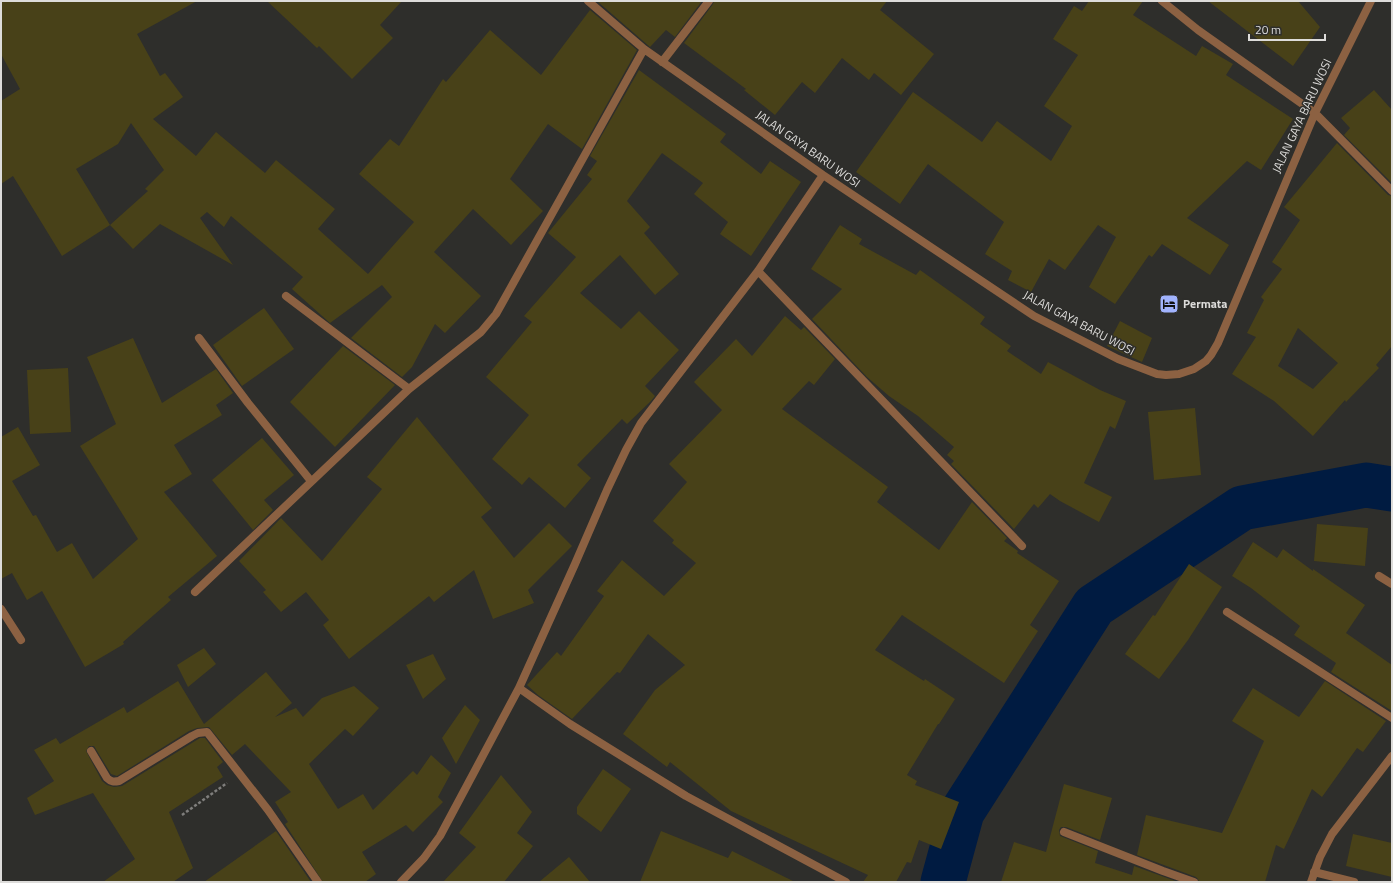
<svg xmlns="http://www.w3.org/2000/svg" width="1393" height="883" viewBox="0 0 1393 883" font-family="'Titillium Web',sans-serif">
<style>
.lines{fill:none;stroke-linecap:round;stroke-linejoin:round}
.river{stroke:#001b41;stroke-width:45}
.building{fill:#484118;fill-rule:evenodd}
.path{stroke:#7f7e7c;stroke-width:2.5;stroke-dasharray:3 2;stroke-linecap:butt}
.lane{stroke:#8c6142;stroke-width:8}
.street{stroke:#8c6142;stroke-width:8}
.labels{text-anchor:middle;stroke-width:3;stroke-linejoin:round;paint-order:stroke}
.street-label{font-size:12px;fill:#dddcda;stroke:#2e2e2b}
.poi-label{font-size:12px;font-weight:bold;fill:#dddcda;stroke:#2e2e2b;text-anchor:start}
</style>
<rect width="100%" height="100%" fill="#2e2e2b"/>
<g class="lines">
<path class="river" d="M 943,882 L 962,812 L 1094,606 L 1242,508 L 1366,485 L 1392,489"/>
</g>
<path class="building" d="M 1,1 L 197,1 L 137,34 L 160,76 L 165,73 L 183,97 L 153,119 L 196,156 L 216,132 L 265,173 L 276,160 L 335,209 L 318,229 L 368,274 L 414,222 L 359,174 L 390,139 L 399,146 L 443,79 L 446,82 L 490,30 L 541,75 L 590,10 L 637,50 L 582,149 L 548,124 L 510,179 L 543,211 L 511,245 L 473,209 L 434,252 L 481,296 L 445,333 L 435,324 L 412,367 L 402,377 L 351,338 L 392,297 L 382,285 L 330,323 L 292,289 L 303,277 L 231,216 L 224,227 L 207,212 L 200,218 L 233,265 L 160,224 L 133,249 L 110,225 L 62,256 L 13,176 L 1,184 L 1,101 L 20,89 L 1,54 ZM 131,123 L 164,170 L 145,189 L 148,191 L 110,225 L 76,169 L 118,144 Z
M 267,1 L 402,1 L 380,25 L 393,38 L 352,79 L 319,46 L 317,48 Z
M 597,1 L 702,1 L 675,37 L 666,30 L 650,47 Z
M 714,1 L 887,1 L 880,10 L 934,54 L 901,95 L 874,73 L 869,80 L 842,58 L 815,93 L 802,82 L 775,115 L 744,90 L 746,89 L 684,43 L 713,4 Z
M 1089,1 L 1143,1 L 1133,15 L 1196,56 L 1202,46 L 1233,64 L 1226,75 L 1293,119 L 1261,170 L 1247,161 L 1187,218 L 1229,245 L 1210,275 L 1162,244 L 1152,257 L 1149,255 L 1115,304 L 1089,287 L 1116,237 L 1098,225 L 1065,270 L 1049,259 L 1031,292 L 1008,280 L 1012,271 L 985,254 L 1004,222 L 928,164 L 900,204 L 856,172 L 913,92 L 982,142 L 997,121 L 1051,161 L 1072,126 L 1044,106 L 1078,55 L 1053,39 L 1074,6 L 1082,11 Z
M 1208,1 L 1298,1 L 1320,27 L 1293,66 Z
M 639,70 L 726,134 L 720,142 L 761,174 L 770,161 L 801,182 L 751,256 L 720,234 L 728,222 L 694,194 L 703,183 L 662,153 L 627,201 L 650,227 L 644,233 L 679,274 L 655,295 L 620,255 L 580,293 L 621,329 L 639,311 L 679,350 L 645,386 L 655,396 L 651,401 L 627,424 L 622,419 L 577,465 L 591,478 L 565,508 L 529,477 L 522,485 L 492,459 L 529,415 L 486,377 L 532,322 L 524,316 L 576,257 L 548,233 L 592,179 L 587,175 L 597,161 L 590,156 Z
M 1374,90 L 1392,110 L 1392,183 L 1344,135 L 1350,128 L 1341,118 Z
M 1337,143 L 1388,195 L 1392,196 L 1392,346 L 1376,365 L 1379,368 L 1346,402 L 1345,400 L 1313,436 L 1274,401 L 1232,374 L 1256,337 L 1247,333 L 1264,300 L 1261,297 L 1282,269 L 1272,262 L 1300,220 L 1284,207 ZM 1298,328 L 1338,363 L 1313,389 L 1278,366 Z
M 840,225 L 862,239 L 859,244 L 916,275 L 920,270 L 969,305 L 985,317 L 980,324 L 1011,346 L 1007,351 L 1041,374 L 1048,362 L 1100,390 L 1126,401 L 1115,429 L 1110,426 L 1084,483 L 1112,497 L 1099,522 L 1060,501 L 1050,494 L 1038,508 L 1034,504 L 1014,529 L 951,464 L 954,461 L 947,455 L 954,447 L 918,416 L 889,396 L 867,377 L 812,319 L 842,289 L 811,269 Z
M 264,308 L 294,349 L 242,386 L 213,345 Z
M 785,316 L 801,330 L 804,327 L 835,359 L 814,385 L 809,381 L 782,409 L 888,487 L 877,502 L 939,550 L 972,502 L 1007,538 L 1004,541 L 1018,551 L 1017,553 L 1059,581 L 1030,625 L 1038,631 L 1004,683 L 902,615 L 875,650 L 924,681 L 925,679 L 955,699 L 939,724 L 938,724 L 907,775 L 917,781 L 915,785 L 959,802 L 941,849 L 919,840 L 911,863 L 907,862 L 896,882 L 863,882 L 868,875 L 731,811 L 670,762 L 667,767 L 623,734 L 655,690 L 685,665 L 648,634 L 620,673 L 617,672 L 572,719 L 538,695 L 527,685 L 557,652 L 561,656 L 604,596 L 597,591 L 622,560 L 664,596 L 696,563 L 672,543 L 674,540 L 653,521 L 687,482 L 669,464 L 722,410 L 694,382 L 736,339 L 752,356 Z
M 1120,321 L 1152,338 L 1142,362 L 1107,346 Z
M 133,338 L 162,403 L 216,369 L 233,393 L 216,405 L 222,415 L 174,445 L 192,474 L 164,492 L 217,556 L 168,597 L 171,600 L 123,642 L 124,644 L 85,667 L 42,591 L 27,600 L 12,573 L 1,579 L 1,437 L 18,427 L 40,465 L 12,481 L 33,516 L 36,515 L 57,552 L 72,543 L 93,579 L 138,539 L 80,446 L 116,424 L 87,357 Z
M 343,346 L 395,385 L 335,447 L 290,402 Z
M 68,368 L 71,432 L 30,434 L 27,370 Z
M 1195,408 L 1201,475 L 1154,480 L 1148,412 Z
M 417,417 L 492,508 L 481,517 L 514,558 L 549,523 L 572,546 L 528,590 L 534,603 L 493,619 L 474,570 L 434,602 L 429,596 L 349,659 L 323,625 L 329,620 L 306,592 L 281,612 L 263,592 L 266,590 L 239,561 L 281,518 L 322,561 L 382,489 L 367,477 Z
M 262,438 L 294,475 L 264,500 L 273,510 L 253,530 L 212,480 Z
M 1317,524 L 1368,528 L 1365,566 L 1314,561 Z
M 1253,542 L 1277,558 L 1283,549 L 1313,571 L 1313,569 L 1365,605 L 1346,633 L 1392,665 L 1392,711 L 1331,672 L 1336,663 L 1294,635 L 1300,626 L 1251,588 L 1232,576 Z
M 1189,564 L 1222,587 L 1188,640 L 1159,679 L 1125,654 L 1153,615 L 1155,616 Z
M 204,648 L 216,664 L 188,687 L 177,665 Z
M 433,654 L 446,679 L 423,699 L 406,665 Z
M 266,672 L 292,703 L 275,717 L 296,708 L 303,717 L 322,698 L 354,686 L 379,708 L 353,736 L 345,729 L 309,764 L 338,809 L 363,794 L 373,810 L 413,771 L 417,775 L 431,755 L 451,773 L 438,797 L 443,802 L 413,832 L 406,825 L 362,852 L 376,874 L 365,882 L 323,882 L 285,824 L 288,822 L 275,802 L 291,792 L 245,744 L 232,755 L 209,727 L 197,728 L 189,731 L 117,776 L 111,774 L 94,746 L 89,746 L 86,751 L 102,781 L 107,785 L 114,787 L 122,786 L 200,738 L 205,738 L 223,762 L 217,767 L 223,777 L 169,812 L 193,868 L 173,882 L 103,882 L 135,859 L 93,793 L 35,815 L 27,798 L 54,781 L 34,750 L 56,738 L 60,744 L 124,707 L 127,713 L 178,681 L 204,724 Z
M 1325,681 L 1386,721 L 1363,752 L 1357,748 L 1322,797 L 1312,789 L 1284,849 L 1276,845 L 1265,882 L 1199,882 L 1198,879 L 1196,877 L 1137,855 L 1146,815 L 1222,833 L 1264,741 L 1232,721 L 1253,688 L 1299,717 Z
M 465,705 L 480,720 L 456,764 L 442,738 Z
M 603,769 L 631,789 L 601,832 L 577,814 L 577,807 Z
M 501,775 L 532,812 L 517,833 L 533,846 L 504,882 L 443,882 L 476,847 L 459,833 Z
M 1064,784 L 1112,798 L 1100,840 L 1066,827 L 1061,827 L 1059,830 L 1060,836 L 1098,851 L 1095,863 L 1132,875 L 1134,866 L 1178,882 L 1001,882 L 1014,842 L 1046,852 Z
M 276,831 L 311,882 L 204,882 Z
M 661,831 L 728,858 L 732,851 L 795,882 L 640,882 Z
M 1353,834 L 1392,843 L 1392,877 L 1346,866 Z
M 569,857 L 590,882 L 539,882 Z"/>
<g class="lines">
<path class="path" d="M 182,815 L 227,783"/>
<path class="lane" d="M 1162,1 L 1198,30 L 1315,113
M 1227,612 L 1392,718"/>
<path class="street" d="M 588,1 L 644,49 L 823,175 L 1034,316 L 1118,359 L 1157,374 L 1166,375 L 1179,374 L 1194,369 L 1206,361 L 1211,355 L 1218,343 L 1315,113 L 1371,1
M 662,62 L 709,1
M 1315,113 L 1392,191
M 758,271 L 1022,546
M 286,296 L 409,389
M 199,338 L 248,403 L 311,481
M 1379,576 L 1392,584
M 195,592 L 409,389 L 481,332 L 496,314 L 644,49
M 1,609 L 21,640
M 519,688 L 570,724 L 686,796 L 846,882
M 91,751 L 107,778 C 111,782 114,782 119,781 L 192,736 L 198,733 L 207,732 L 268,810 L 318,882
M 1064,832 L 1163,871 L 1194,882
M 1314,872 L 1354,882
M 401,882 L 424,858 L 440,836 L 519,688 L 575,564 L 607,490 L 626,450 L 641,423 L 758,271 L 823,175
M 1311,882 L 1320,857 L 1332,834 L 1392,756"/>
</g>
<defs>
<symbol id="hotel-square" viewBox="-11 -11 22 22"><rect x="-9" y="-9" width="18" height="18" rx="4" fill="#a1b3fd" stroke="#2e2e2b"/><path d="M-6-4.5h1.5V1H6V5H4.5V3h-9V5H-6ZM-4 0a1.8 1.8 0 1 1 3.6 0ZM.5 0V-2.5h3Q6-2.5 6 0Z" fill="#111"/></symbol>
</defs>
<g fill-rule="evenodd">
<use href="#hotel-square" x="1158" y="293" width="22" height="22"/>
</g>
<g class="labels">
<g class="street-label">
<text transform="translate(1302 116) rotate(-65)" y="4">JALAN GAYA BARU WOSI</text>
<text transform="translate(808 149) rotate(35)" y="4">JALAN GAYA BARU WOSI</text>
<text transform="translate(1079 323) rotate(28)" y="4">JALAN GAYA BARU WOSI</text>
</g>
<g class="poi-label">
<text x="1183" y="308">Permata</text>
</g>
</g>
<rect width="1393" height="883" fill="none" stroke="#dddcda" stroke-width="4"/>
<path d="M1249 34v6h76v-6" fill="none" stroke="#dddcda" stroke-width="2"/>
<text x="1255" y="34" font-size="12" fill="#dddcda" stroke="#2e2e2b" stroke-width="3" paint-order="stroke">20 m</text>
</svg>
